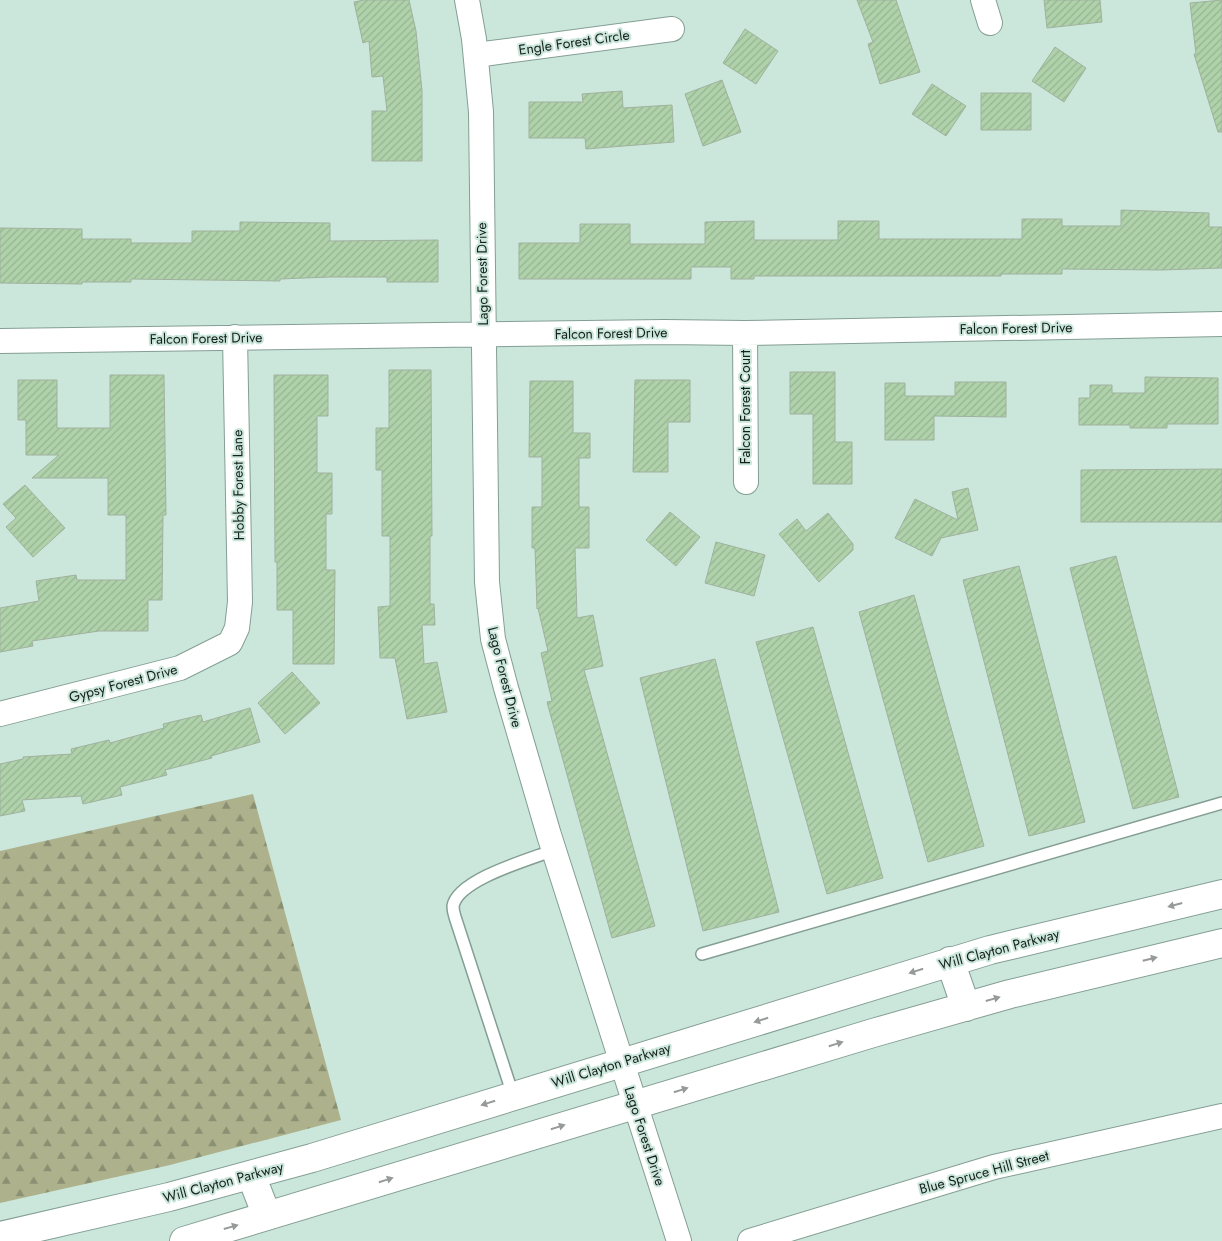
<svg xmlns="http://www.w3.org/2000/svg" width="1222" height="1241" viewBox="0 0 1222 1241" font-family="Jost,sans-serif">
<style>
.forest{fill:url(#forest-firs)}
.building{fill:url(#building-hatch);stroke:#a0b19e}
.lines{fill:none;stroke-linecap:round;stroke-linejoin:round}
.service-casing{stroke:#849e94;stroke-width:14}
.minor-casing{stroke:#849e94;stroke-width:26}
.secondary-casing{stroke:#849e94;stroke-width:30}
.service{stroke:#fff;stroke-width:11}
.minor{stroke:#fff;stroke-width:24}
.secondary{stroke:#fff;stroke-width:28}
.oneway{fill:#969a99}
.labels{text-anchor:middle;stroke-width:4;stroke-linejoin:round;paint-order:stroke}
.street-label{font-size:14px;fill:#151f1c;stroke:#cbe7dc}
</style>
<defs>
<pattern id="forest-firs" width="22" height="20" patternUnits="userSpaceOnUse" patternTransform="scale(1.25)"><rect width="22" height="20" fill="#adb28d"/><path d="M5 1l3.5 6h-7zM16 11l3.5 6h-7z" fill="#8c9072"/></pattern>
<pattern id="building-hatch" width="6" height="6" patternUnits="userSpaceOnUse" patternTransform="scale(1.25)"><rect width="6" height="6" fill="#afd2aa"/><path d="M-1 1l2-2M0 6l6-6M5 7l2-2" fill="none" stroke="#96b492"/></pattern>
</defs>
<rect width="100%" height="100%" fill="#cbe7dc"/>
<path class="forest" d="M 253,794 L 341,1120 L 170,1165 L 0,1203 L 0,851 Z"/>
<path class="building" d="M 364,0 L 409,0 L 416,31 L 422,91 L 422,161 L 372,161 L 372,111 L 387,111 L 383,76 L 372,77 L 369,41 L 363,43 L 354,2 Z
M 857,0 L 896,0 L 920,72 L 880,84 L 868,44 L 873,42 Z
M 1044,0 L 1100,0 L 1102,22 L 1047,28 Z
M 1222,0 L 1222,132 L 1218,132 L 1194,54 L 1196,54 L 1190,3 Z
M 745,29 L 778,51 L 756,84 L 723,63 Z
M 1055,47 L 1086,68 L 1064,102 L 1032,81 Z
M 722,80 L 741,132 L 703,146 L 685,94 Z
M 932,84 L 966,106 L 946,136 L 912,114 Z
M 622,91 L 623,108 L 672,105 L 674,142 L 586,149 L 585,138 L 529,138 L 529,102 L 583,102 L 582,94 Z
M 981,93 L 1031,93 L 1031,130 L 981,130 Z
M 1121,210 L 1209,213 L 1209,227 L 1222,227 L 1222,268 L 1161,270 L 1062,269 L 1062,274 L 1001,274 L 1001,276 L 754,276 L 754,279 L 731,279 L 731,267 L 691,267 L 691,279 L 519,279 L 519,243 L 580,243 L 580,224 L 630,224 L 630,244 L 705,244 L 705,222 L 754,221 L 754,240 L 838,240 L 838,221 L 879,221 L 879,239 L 1022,239 L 1022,219 L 1062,219 L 1062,226 L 1121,226 Z
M 240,222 L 330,223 L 330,241 L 438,240 L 438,282 L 387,282 L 387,277 L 330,277 L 280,279 L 280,281 L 131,279 L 131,282 L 82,282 L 82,284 L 0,283 L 0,228 L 82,229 L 82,239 L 131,239 L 131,243 L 192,243 L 192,231 L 240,231 Z
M 389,370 L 431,370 L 432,536 L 430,536 L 430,604 L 434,604 L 435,625 L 422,625 L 424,664 L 437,662 L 447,712 L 407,719 L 395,658 L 380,658 L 378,607 L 390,606 L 390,536 L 382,536 L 382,470 L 376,470 L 376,428 L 389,428 Z
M 790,372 L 835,372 L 835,442 L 852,442 L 852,484 L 813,484 L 813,414 L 790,414 Z
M 110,375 L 164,375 L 166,515 L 163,515 L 162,600 L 148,600 L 148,631 L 99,631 L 32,641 L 33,646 L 0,652 L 0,608 L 39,601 L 36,581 L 76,575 L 77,580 L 126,580 L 126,515 L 108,515 L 108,478 L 32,478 L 59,455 L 26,455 L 26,420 L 18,420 L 18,380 L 57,380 L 57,428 L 110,428 Z
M 274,375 L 328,375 L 328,416 L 317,416 L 317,473 L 332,473 L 332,514 L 326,514 L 326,570 L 335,570 L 334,664 L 293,664 L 293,610 L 277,610 L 277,562 L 275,562 Z
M 1145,377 L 1218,378 L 1218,424 L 1167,424 L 1167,428 L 1130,428 L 1130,425 L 1079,425 L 1079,398 L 1090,398 L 1090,385 L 1112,385 L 1112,393 L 1145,393 Z
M 635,380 L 690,380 L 690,422 L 668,422 L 668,472 L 633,472 Z
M 530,381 L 573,381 L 573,433 L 590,433 L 590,458 L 579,458 L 579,507 L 589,507 L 589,548 L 575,548 L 577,618 L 593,615 L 603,666 L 584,670 L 655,926 L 612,938 L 547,702 L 552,701 L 541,653 L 548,651 L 538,608 L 537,609 L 535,548 L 532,548 L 532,507 L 542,507 L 542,457 L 529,457 Z
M 955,382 L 1006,382 L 1006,417 L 934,416 L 934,440 L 885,440 L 885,383 L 905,383 L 905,396 L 955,396 Z
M 1222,469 L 1222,522 L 1081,522 L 1081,470 Z
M 25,485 L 65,528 L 33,557 L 6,527 L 16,518 L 3,504 Z
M 968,488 L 978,530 L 941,538 L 932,556 L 895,538 L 915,499 L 958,520 L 952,492 Z
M 670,512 L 700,537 L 676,566 L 646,540 Z
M 828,513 L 853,544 L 853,550 L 819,582 L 779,534 L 797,519 L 806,531 Z
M 716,542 L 765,555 L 754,596 L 705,583 Z
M 1116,556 L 1179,797 L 1133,809 L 1070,568 Z
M 1019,566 L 1085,822 L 1029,836 L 963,580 Z
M 914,595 L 984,846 L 928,862 L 859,612 Z
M 813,627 L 883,878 L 827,894 L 756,642 Z
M 715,659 L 779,912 L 703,931 L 640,678 Z
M 292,672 L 320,703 L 285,734 L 258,703 Z
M 250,708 L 260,742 L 211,756 L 212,758 L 165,770 L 167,775 L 120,787 L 122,795 L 83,804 L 81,796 L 22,800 L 25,811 L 0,816 L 0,764 L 23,759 L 23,757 L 72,754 L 71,749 L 109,740 L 110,743 L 164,728 L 163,724 L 201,715 L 203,722 Z"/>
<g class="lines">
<defs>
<path id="service" d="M 702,954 L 1222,803
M 513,1095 L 455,917 C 454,914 453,909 453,906 C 458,879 531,859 554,850"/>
<path id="minor" d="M 467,0 L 474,39 L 481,112 L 487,582 L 493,639 L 506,688 L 549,835 L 679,1241
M 983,0 L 990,23
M 476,55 L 672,29
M 745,333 L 746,482
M 0,341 L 664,332 L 745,333 L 1222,324
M 0,714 L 180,668 L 230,643 L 237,628 L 240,602 L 235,337
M 750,1241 L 994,1167 L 1222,1116"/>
<path id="secondary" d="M 950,961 L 966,1007
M 251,1175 L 267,1216
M 0,1236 L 169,1197 L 312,1158 L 990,950 L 1222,894
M 184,1241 L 873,1033 L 1010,994 L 1222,943"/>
</defs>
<use href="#service" class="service-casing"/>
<use href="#minor" class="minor-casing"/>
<use href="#secondary" class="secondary-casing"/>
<use href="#service" class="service"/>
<use href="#minor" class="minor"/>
<use href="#secondary" class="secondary"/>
</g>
<defs><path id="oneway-solid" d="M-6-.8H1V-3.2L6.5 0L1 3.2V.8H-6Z" transform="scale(1.25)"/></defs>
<g class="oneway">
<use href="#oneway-solid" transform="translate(1175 905) rotate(165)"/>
<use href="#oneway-solid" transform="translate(1150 959) rotate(-14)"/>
<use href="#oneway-solid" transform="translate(916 971) rotate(163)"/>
<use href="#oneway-solid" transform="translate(993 999) rotate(-16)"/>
<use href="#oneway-solid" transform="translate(761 1020) rotate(163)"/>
<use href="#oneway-solid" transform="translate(836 1044) rotate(-17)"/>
<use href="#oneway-solid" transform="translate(681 1090) rotate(-17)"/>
<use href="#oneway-solid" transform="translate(488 1103) rotate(163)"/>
<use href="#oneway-solid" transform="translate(558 1127) rotate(-17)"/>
<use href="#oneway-solid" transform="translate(386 1180) rotate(-17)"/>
<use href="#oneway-solid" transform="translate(231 1227) rotate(-16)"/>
</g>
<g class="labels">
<g class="street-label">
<text transform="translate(574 42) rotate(-8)" y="5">Engle Forest Circle</text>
<text transform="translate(482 274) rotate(-91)" y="5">Lago Forest Drive</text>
<text transform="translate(1016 328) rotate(-1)" y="5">Falcon Forest Drive</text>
<text transform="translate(611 333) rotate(-1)" y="5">Falcon Forest Drive</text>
<text transform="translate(206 338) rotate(-1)" y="5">Falcon Forest Drive</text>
<text transform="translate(745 407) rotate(-90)" y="5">Falcon Forest Court</text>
<text transform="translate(238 485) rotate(-91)" y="5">Hobby Forest Lane</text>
<text transform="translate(505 677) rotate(76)" y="5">Lago Forest Drive</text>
<text transform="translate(123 683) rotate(-15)" y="5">Gypsy Forest Drive</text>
<text transform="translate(999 949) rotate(-15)" y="5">Will Clayton Parkway</text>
<text transform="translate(611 1065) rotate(-17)" y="5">Will Clayton Parkway</text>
<text transform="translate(645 1136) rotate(72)" y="5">Lago Forest Drive</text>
<text transform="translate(984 1172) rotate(-15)" y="5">Blue Spruce Hill Street</text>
<text transform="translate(223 1182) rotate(-15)" y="5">Will Clayton Parkway</text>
</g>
</g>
</svg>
